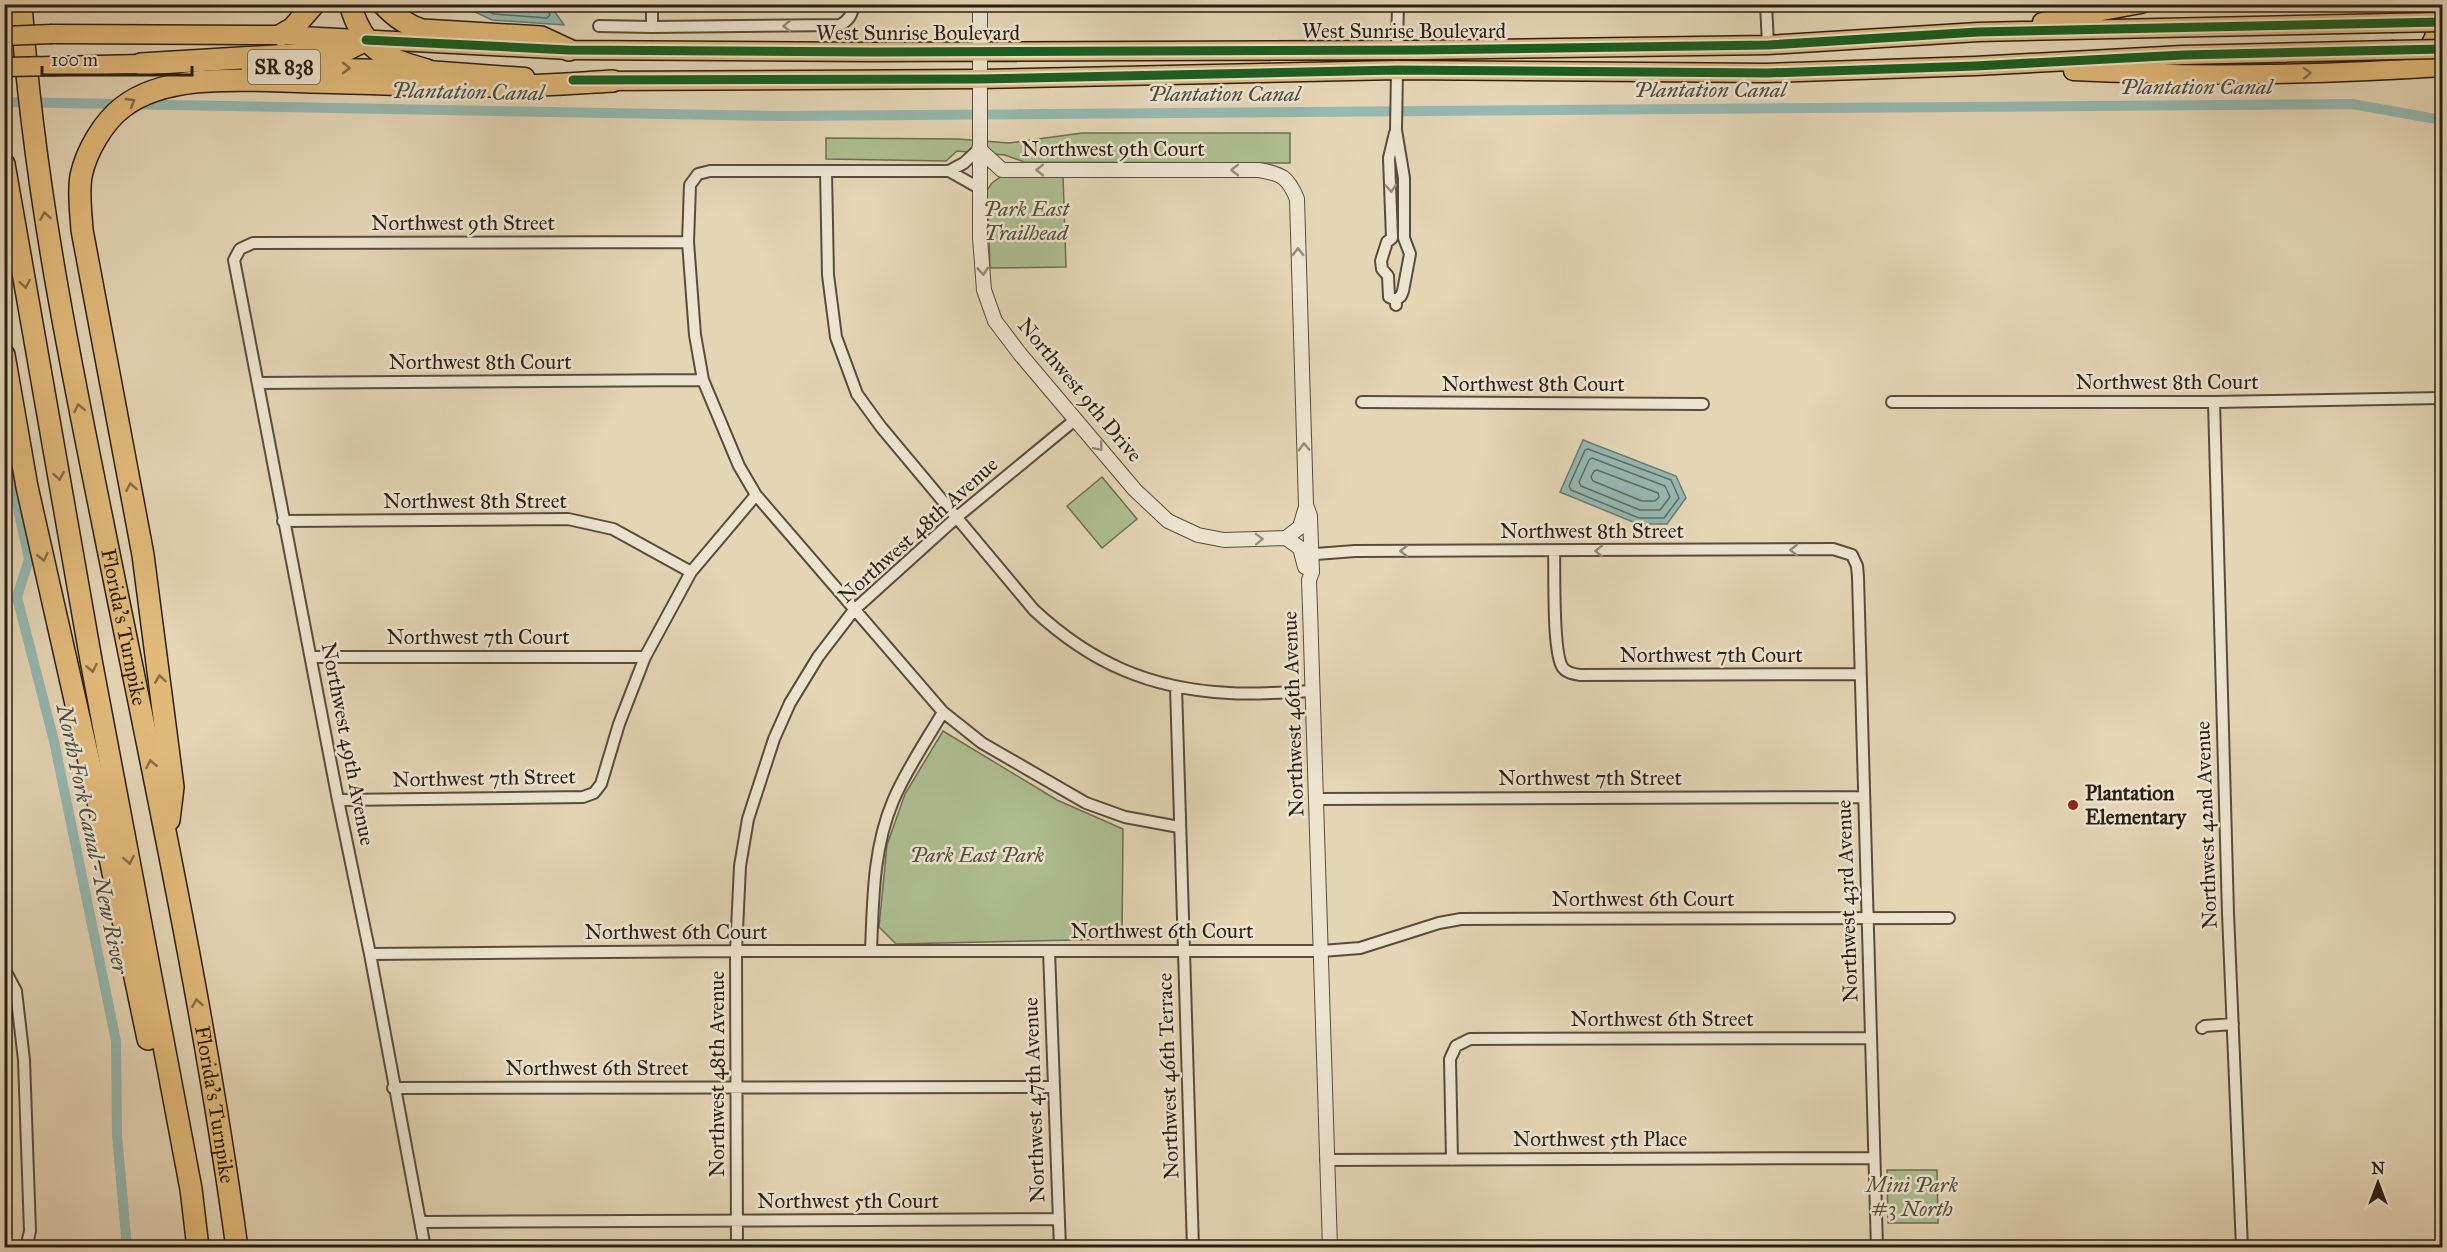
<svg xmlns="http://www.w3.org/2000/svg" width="2447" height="1252" viewBox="0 0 2447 1252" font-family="'IM FELL Great Primer',serif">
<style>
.green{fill:#aebe92;stroke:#6c6e54;stroke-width:1.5}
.water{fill:#95b8b1;stroke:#6a7b73;stroke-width:1.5}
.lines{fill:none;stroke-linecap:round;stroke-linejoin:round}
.shore{stroke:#606c63;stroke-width:1.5}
.canal{stroke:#95b8b1;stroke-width:10}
.minor-casing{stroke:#584c3d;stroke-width:14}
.tertiary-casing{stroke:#584c3d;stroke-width:16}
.primary-casing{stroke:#2a1f15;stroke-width:21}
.trunk-casing{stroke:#2a1f15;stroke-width:21}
.motorway-casing{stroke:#2a1f15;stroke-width:24}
.minor{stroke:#ede4cf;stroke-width:10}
.tertiary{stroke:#ede4cf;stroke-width:14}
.primary{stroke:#e2ba7a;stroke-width:18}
.trunk{stroke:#e2ba7a;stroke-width:18}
.motorway{stroke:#e2ba7a;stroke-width:21}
.primary-bridge-casing{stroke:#2a1f15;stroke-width:21;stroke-linecap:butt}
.trunk-bridge-casing{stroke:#2a1f15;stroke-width:21;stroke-linecap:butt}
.primary-bridge{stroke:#e2ba7a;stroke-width:18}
.trunk-bridge{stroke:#e2ba7a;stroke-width:18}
.cycleway-casing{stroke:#ede4cf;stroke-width:13}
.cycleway{stroke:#1b5e20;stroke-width:9}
.oneway{stroke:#958b7b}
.oneway2{stroke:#866c48}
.poi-dot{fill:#8f2418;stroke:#ede4cf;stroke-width:2}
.labels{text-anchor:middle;stroke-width:5;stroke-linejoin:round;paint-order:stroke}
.shield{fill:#ede4cf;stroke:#645a4d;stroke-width:1.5}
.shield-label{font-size:20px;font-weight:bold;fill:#2a1f15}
.street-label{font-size:21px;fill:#2a1f15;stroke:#ede4cf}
.park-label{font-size:21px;font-style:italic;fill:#524f3a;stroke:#ede4cf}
.poi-label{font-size:21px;font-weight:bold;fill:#2a1f15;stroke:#ede4cf;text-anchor:start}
.water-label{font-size:22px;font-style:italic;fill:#4a4d44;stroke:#ede4cf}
</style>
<rect width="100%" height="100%" fill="#e4d5b5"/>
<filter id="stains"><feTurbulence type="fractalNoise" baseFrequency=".00333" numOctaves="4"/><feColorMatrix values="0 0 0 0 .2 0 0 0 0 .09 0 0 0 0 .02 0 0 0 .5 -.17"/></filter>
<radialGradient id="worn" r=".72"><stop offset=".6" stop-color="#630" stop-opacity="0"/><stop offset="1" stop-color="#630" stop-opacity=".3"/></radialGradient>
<path class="green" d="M 1082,133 L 1290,133 L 1290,163 L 1024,162 L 1005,155 L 957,151 L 946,161 L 826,159 L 826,138 L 958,139 L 1009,143 Z
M 1063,175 L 1066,267 L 990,268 L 988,206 L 980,200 L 992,183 L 1002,176 Z
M 1102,477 L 1137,519 L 1102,548 L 1067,506 Z
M 943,731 L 1057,800 L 1123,829 L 1122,939 L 896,944 L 879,927 L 887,845 L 905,794 Z
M 1887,1170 L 1937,1170 L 1938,1223 L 1888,1223 Z"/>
<path class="water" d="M 460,5 L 550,5 L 564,25 L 492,20 Z
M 1583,440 L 1676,476 L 1686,498 L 1667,524 L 1638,524 L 1560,492 Z"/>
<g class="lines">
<path class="shore" d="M 472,4 L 494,14 L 547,18 L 550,15 L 546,4
M 1588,449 L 1671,480 L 1679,498 L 1664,518 L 1639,518 L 1571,490 L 1569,486 L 1585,450 Z
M 1592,458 L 1665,486 L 1670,497 L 1660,510 L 1640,510 L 1581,486 L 1579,482 L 1589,460 Z
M 1597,470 L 1658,493 L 1659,497 L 1655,501 L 1642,501 L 1593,481 L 1591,477 L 1594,471 Z"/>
<path class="canal" d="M 4,102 L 776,116 L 2352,104 L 2442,120
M 4,445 L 29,559 L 17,597 L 54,741 L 116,1041 L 117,1135 L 127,1248"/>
<defs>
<path id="minor" d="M 652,4 L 652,27
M 1766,4 L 1768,45
M 599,26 L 652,27 L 840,25 C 848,21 853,14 853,4
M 1397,49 L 1398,4
M 1395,133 L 1389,158 L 1392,238 L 1387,242 L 1381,261 L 1382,269 L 1388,276 L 1389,297 L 1396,300
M 826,171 L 828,275 L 836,337 L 857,394 L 881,427 L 1034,610 C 1091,663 1150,689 1229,693 C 1257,695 1285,692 1313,691
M 949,171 L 964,163 L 979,149
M 979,188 L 949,171 L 710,171 L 698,174 L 690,185 L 688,242 L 695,335 L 703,380 L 739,466 L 756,495 L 943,712 L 982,743 L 1086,803 L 1125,817 L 1179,827
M 1396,305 L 1396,300 L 1401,296 L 1403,291 L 1410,254 L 1404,238 L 1404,178 L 1396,130 L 1397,70
M 258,383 L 703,380
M 1362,402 L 1703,404
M 1892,402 L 2214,402 L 2442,398
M 2214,402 L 2228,913 L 2242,1248
M 283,521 L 568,519 L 613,529 L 691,572
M 1554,551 C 1555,573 1552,654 1563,668 C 1567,673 1574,674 1580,675 L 1860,674
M 1307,561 L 1316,554 L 1355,551 L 1833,549 L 1852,555 L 1857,566 L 1858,577 L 1877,1248
M 312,657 L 645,657
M 1176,687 L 1193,1248
M 1317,799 L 1864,797
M 338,800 L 583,797 L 594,793 L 601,784 L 619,724 L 645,657 L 691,572 L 756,495
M 871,951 C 873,901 873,848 893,801 C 906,770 926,741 943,712
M 1049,951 L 1060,1248
M 370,954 L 736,951 L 1322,951 L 1360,948 L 1439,923 L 1461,919 L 1949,918
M 4,973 L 7,974 L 16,991 L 24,1060 L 30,1231 L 26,1248
M 2202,1028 L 2205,1026 L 2233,1024
M 393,1088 L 1054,1087
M 1326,1160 L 1874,1158
M 1452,1160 L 1450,1059 L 1456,1046 L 1470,1039 L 1871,1038
M 420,1222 L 1059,1219
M 425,1248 L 370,954 L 338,800 L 234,260 L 240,249 L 253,243 L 688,242
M 737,1248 L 736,951 L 740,866 L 748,819 L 774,739 L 790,703 L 818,657 L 854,610 L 957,517 L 1076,419"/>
<path id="tertiary" d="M 980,4 L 980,238 L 984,290 L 995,321 L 1020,354 L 1135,490 L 1168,521 L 1198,535 L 1224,540 L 1286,538 L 1300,527 L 1305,510
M 979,149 L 1002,170 L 1259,170 C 1282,174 1288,177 1297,199 L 1306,505 L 1310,516 L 1312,572 L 1309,580 L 1310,609 L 1330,1248
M 1286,538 L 1300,548 L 1305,567"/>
<path id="primary" d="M 2042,22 L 2141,4
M 281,35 L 569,50 L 871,52 L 1418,50 L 1768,45 L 1978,32 L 2391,23
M 2421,59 C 2435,41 2440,27 2437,4
M 250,66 L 427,70 L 525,77
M 2073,71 C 2197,77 2319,75 2442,67
M 600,81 L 979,79 L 1397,70 L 1767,73 L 1975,66 L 2183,55 L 2392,50"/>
<path id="trunk" d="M 52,34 L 281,35
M 55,66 L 141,64"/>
<g id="motorway">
<path id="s1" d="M 21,4 C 33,180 68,352 103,524 C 151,764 204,1005 237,1248"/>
<path d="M 350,4 C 363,50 384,58 427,70"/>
<path d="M 383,4 C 395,17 406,25 422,30 L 541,37 L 569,50"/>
<path d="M 281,35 L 293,28 L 314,4"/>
<path d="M 141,64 L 342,52 L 366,40"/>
<path d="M 4,164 L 91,660 L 191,1189 L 198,1248"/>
<path d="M 4,355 L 27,487 L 99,806 L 148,1039"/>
<path d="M 169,820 L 173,787 L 143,555 L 82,230 C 81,212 78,194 81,176 C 86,152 103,122 123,107 C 169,71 253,81 309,82 C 375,83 442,87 508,86 C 543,86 578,83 613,81"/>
</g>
</defs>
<use href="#minor" class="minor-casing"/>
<use href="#tertiary" class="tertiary-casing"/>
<use href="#primary" class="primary-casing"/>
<use href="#trunk" class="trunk-casing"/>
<use href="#motorway" class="motorway-casing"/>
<use href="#minor" class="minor"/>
<use href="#tertiary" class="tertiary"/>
<use href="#primary" class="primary"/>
<use href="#trunk" class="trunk"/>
<use href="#motorway" class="motorway"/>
<defs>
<path id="primary-bridge" d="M 2391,23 L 2442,22
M 2392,50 L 2442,49"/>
<path id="trunk-bridge" d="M 4,36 L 52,34
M 4,67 L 55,66"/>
</defs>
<use href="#primary-bridge" class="primary-bridge-casing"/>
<use href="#trunk-bridge" class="trunk-bridge-casing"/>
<use href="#primary-bridge" class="primary-bridge"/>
<use href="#trunk-bridge" class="trunk-bridge"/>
<defs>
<path id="cycleway" d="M 366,40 L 569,50 L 871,52 L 1418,50 L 1768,45 L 1978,32 L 2442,22
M 573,80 L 979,79 L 1397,70 L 1767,73 L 1975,66 L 2183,55 L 2442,49"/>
</defs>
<use href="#cycleway" class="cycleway-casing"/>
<use href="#cycleway" class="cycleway"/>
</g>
<defs><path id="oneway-chevron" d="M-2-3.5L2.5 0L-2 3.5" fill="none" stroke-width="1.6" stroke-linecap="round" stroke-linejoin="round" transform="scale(1.5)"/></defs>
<g class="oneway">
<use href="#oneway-chevron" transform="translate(787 26) rotate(179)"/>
<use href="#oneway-chevron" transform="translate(1040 170) rotate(180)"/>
<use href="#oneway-chevron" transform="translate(1235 170) rotate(180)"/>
<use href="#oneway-chevron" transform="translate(1391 188) rotate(86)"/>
<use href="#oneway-chevron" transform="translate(1298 252) rotate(-91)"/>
<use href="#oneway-chevron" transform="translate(983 271) rotate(86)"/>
<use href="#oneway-chevron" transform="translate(1099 447) rotate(50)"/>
<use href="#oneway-chevron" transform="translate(1304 447) rotate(-92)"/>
<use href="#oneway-chevron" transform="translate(1259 539) rotate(-2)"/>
<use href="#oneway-chevron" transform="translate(1794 550) rotate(180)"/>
<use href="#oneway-chevron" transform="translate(1404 551) rotate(180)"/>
<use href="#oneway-chevron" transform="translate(1599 551) rotate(180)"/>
</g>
<g class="oneway2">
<use href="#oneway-chevron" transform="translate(346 68) rotate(1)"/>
<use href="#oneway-chevron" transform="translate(2307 73) rotate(-2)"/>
<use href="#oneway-chevron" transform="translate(131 102) rotate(-31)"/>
<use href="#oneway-chevron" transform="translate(45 216) rotate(-99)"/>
<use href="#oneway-chevron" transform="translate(25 284) rotate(80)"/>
<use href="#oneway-chevron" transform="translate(79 408) rotate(-101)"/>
<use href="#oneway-chevron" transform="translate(59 476) rotate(80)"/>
<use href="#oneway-chevron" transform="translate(131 487) rotate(-100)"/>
<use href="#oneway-chevron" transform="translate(43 557) rotate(77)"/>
<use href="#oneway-chevron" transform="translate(92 668) rotate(79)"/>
<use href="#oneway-chevron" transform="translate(160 679) rotate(-98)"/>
<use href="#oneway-chevron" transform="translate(151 764) rotate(-101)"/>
<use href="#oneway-chevron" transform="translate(129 860) rotate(79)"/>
<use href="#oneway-chevron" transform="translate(197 1003) rotate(-100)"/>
</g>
<circle class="poi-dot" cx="2073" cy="805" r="6"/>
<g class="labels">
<rect class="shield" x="248" y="50" width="72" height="34" rx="4.5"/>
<g class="shield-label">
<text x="284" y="74">SR 838</text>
</g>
<g class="street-label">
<text x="1404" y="38">West Sunrise Boulevard</text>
<text x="918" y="40">West Sunrise Boulevard</text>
<text x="1113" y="156">Northwest 9th Court</text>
<text x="463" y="230">Northwest 9th Street</text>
<text x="480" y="369">Northwest 8th Court</text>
<text x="2167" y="389">Northwest 8th Court</text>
<text x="1533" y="391">Northwest 8th Court</text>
<text transform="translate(1080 390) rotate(50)" y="7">Northwest 9th Drive</text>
<text x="475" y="508">Northwest 8th Street</text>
<text transform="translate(918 530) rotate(-42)" y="7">Northwest 48th Avenue</text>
<text x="1592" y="538">Northwest 8th Street</text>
<text dy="7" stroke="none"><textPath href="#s1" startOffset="632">Florida's Turnpike</textPath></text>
<text x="478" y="644">Northwest 7th Court</text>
<text x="1711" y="662">Northwest 7th Court</text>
<text transform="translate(1293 714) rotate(-92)" y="7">Northwest 46th Avenue</text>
<text transform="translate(348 744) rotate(79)" y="7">Northwest 49th Avenue</text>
<text transform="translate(484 778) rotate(-1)" y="7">Northwest 7th Street</text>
<text x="1590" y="785">Northwest 7th Street</text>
<text transform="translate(2206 825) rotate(-92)" y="7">Northwest 42nd Avenue</text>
<text x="1643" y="906">Northwest 6th Court</text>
<text transform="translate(1847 901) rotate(-92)" y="7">Northwest 43rd Avenue</text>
<text x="1162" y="938">Northwest 6th Court</text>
<text x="676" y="939">Northwest 6th Court</text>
<text x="1662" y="1026">Northwest 6th Street</text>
<text x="597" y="1075">Northwest 6th Street</text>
<text transform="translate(717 1074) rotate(-90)" y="7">Northwest 48th Avenue</text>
<text transform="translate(1168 1076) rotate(-92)" y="7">Northwest 46th Terrace</text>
<text transform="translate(1034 1100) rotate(-92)" y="7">Northwest 47th Avenue</text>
<text dy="7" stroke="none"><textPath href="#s1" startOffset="1118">Florida's Turnpike</textPath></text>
<text x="1600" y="1146">Northwest 5th Place</text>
<text x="848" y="1208">Northwest 5th Court</text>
</g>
<g class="park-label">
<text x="1026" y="216">Park East<tspan x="1026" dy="24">Trailhead</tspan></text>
<text x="977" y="862">Park East Park</text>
<text x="1912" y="1192">Mini Park<tspan x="1912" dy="24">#3 North</tspan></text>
</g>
<g class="poi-label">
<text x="2085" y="800">Plantation<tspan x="2085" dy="24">Elementary</tspan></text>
</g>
<g class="water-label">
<text x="2196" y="94">Plantation Canal</text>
<text x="1710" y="97">Plantation Canal</text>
<text transform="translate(468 91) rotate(1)" y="8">Plantation Canal</text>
<text x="1224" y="101">Plantation Canal</text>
<text transform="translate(93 839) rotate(78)" y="8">North Fork Canal - New River</text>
</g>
</g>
<rect width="2447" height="1252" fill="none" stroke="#e4d5b5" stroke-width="24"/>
<rect x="6" y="6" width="2435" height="1240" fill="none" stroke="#2a1f15" stroke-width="3"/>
<rect x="12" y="12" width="2423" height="1228" fill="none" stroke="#2a1f15" stroke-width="1.5"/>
<g transform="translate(2378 1183)" stroke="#ede4cf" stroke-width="4.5" paint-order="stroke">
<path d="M0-4.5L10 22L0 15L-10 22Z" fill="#2a1f15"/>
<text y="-9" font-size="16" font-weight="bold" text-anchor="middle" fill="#2a1f15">N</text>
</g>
<path d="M42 66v9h150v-9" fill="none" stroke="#2a1f15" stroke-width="3"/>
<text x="51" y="66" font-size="18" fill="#2a1f15" stroke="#ede4cf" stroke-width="4.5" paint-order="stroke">100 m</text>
<rect width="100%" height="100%" filter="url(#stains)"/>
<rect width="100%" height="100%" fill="url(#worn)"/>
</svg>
